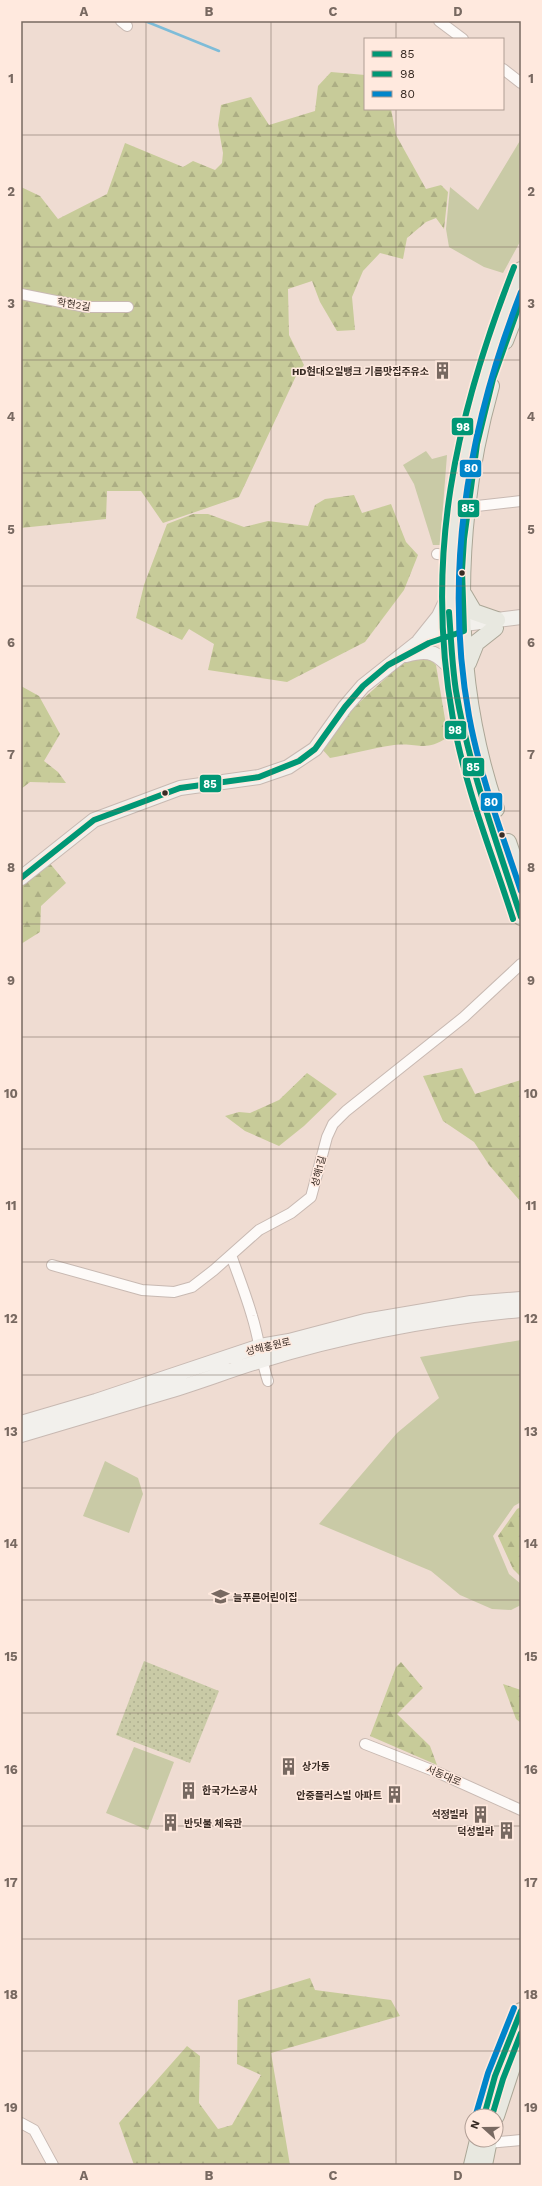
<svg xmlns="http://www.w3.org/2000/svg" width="542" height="2186" viewBox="0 0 542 2186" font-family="'Work Sans','Noto Sans KR',sans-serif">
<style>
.grass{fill:#c9caa6}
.forest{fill:url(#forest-firs)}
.park{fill:url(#park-dots)}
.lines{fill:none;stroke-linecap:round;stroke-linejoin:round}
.stream{stroke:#7ebcd8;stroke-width:2.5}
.street-casing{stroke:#c8b9b2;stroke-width:12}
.secondary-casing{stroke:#c8b9b2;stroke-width:16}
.primary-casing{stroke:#aba696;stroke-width:18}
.street{stroke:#fdfaf8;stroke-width:10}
.secondary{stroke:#f2f0ec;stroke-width:14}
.primary{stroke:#e8e8e0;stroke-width:16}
.bus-1-casing{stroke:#ffe9de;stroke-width:9}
.bus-2-casing{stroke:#ffe9de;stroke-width:9}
.bus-3-casing{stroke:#ffe9de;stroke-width:9}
.bus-1{stroke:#009775;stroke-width:6}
.bus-2{stroke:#009775;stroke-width:6}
.bus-3{stroke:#0085ca;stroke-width:6}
.grid{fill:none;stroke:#786961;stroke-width:1;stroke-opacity:0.55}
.bus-dot{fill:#382b24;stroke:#ffe9de;stroke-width:1.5}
.labels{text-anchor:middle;stroke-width:3;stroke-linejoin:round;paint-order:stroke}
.street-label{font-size:10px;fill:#382b24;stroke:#ffe9de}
.poi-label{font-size:10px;font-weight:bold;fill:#382b24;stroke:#ffe9de;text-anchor:end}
.line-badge{stroke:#ffe9de;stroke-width:1.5}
.badge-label{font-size:11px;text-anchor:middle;font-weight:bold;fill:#fff}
.neatline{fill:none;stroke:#786961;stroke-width:1.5}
.grid-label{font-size:13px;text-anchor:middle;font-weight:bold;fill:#786961}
</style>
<defs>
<pattern id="forest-firs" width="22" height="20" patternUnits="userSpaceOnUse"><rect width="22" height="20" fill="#c7cb99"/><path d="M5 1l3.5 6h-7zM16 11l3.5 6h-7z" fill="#acae84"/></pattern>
<pattern id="park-dots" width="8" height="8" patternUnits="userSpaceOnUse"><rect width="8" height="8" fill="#c9caa6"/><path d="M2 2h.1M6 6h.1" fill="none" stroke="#adae8f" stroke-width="1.8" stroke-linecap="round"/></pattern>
</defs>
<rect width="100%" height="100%" fill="#efdcd2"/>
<path class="grass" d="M 521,139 L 521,240 L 503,273 L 484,267 L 449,247 L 446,229 L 450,187 L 478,210 Z
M 426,451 L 432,459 L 447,455 L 440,545 L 433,545 L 414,484 L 403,465 Z
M 521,1340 L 521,1502 L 514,1506 L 493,1536 L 509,1574 L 521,1584 L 521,1605 L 511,1610 L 492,1609 L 460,1595 L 431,1571 L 319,1524 L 397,1433 L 439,1398 L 420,1357 Z
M 105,1461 L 138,1478 L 143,1494 L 129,1533 L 83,1516 Z
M 134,1747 L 174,1762 L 148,1830 L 106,1813 Z"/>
<path class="forest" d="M 331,72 L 365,75 L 365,109 L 391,109 L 396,135 L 426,189 L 441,185 L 448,192 L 444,229 L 436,218 L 426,222 L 407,238 L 403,259 L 380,253 L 363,271 L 352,297 L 355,330 L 337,331 L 320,302 L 312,281 L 288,289 L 289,335 L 304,365 L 296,376 L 239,497 L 163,523 L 141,491 L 107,491 L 106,519 L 21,528 L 21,187 L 40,196 L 58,219 L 107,194 L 125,143 L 183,167 L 193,161 L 215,170 L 222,163 L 223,153 L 218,125 L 221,105 L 251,97 L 269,125 L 315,111 L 318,86 Z
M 354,495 L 362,513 L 391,504 L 406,542 L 418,555 L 404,590 L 365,642 L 287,682 L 208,670 L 214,644 L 189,629 L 182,640 L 136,618 L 144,585 L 167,524 L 193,514 L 208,514 L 244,527 L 268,521 L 308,526 L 315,505 L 325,499 Z
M 416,657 L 429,658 L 436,665 L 448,737 C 424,753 419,742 394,745 C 373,748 351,754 330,758 L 323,750 L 327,741 L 350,711 L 399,666 Z
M 21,686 L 39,696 L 60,734 L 44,761 L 58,772 L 66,783 L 30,782 L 21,789 Z
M 48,861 L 66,883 L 41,906 L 40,932 L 21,944 L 21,884 Z
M 462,1068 L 475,1094 L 521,1080 L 521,1202 L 489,1165 L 474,1142 L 443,1121 L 423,1076 Z
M 307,1073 L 337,1094 L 304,1126 L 279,1146 L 245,1131 L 225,1116 L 239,1112 L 250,1113 L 279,1100 Z
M 521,1507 L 521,1577 L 513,1569 L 498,1536 L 517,1509 Z
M 401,1662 L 423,1688 L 397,1714 L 430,1746 L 437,1765 L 370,1736 L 396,1667 Z
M 503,1684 L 521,1690 L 521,1723 L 516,1719 Z
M 310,1978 L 315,1990 L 391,2000 L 400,2016 L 271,2053 L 290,2165 L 134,2165 L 119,2123 L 187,2046 L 200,2056 L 199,2103 L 218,2129 L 232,2125 L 261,2075 L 237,2064 L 238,2000 Z"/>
<path class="park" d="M 144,1661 L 219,1691 L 190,1763 L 116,1735 Z"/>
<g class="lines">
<path class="stream" d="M 145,21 L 219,51"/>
<defs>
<path id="street" d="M 121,21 L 127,26
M 439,21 L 463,39
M 503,69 L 521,83
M 21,294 L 86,307 L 128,307
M 468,507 L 521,501
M 437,554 L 449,555
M 231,1255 C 238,1275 246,1295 252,1316 C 259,1338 261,1360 268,1381
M 52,1265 L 142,1290 L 174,1292 L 192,1287 L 214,1270 L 259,1230 L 291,1213 L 311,1197 L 327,1137 L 333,1124 L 346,1111 L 464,1017 L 521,964
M 365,1744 L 439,1773 L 521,1810
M 21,2123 L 34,2130 L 53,2165
M 488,2143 L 521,2140"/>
<path id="secondary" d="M 419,641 L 439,616 L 449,595
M 406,655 C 431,648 437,653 454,671
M 21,878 L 94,820 L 180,788 L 259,777 L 288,767 L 315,749 L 345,707 L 363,686 L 416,644 L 464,624 L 521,617
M 21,1423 L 96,1401 L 260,1346 L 289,1341 L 365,1321 L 471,1303 L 521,1299
M 21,1435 C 70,1420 120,1406 169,1391 C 200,1382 230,1370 260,1361 C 345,1335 433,1318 521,1310"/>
<path id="primary" d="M 521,270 C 461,411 431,566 461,718 C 474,786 500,851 521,917
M 505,341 L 521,300
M 491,386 C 453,521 450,675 496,809
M 464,595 L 474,612 L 497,620
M 468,663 L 476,643 L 495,628
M 508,842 L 521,880
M 484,2116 L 495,2076 L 521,2011
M 496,2116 L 521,2040
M 472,2165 L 478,2140
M 484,2165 L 489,2140"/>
</defs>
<use href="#street" class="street-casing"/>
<use href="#secondary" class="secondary-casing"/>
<use href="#primary" class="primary-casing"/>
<use href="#street" class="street"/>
<use href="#secondary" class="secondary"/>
<use href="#primary" class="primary"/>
<defs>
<path id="bus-1" d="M 449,612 C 451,638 452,665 456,691 C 469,768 497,843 521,917
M 21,878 L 94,820 L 180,788 L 259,777 L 299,761 L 315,749 L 345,707 L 363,686 L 388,665 L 429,643 L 464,631 L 462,570 L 464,539 L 477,444 L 493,379 L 521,300
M 484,2116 L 495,2076 L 521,2011"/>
<path id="bus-2" d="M 513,919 C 492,853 465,788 453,719 C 424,558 455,417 514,267
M 492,2116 L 503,2079 L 521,2033"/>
<path id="bus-3" d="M 521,292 C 468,428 443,571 469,716 C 480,776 502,834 521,891
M 476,2114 L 488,2073 L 514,2008"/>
</defs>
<use href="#bus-1" class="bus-1-casing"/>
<use href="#bus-2" class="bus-2-casing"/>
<use href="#bus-3" class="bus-3-casing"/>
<use href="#bus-1" class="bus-1"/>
<use href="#bus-2" class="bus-2"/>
<use href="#bus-3" class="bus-3"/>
</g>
<path class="grid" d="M 146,21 L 146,2165M 271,21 L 271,2165M 396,21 L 396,39M 396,109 L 396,2165M 21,135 L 521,135M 21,247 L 521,247M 21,360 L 521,360M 21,473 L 521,473M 21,586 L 521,586M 21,698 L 521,698M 21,811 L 521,811M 21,924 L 521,924M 21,1037 L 521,1037M 21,1149 L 521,1149M 21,1262 L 521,1262M 21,1375 L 521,1375M 21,1488 L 521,1488M 21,1600 L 521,1600M 21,1713 L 521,1713M 21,1826 L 521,1826M 21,1939 L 521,1939M 21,2051 L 521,2051"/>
<defs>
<symbol id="building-bare" viewBox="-9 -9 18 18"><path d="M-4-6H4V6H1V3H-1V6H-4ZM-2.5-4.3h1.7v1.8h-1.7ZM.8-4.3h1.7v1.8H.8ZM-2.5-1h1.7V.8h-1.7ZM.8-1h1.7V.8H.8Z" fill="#786961" stroke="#ffe9de" stroke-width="2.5" paint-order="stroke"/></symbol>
<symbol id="school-bare" viewBox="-9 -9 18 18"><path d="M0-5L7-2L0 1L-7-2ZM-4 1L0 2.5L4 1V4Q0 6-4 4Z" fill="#786961" stroke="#ffe9de" stroke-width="2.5" paint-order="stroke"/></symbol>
</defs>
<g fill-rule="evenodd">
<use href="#building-bare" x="430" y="358" width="25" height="25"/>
<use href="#school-bare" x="208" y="1584" width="25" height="25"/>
<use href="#building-bare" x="276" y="1754" width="25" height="25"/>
<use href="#building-bare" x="176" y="1778" width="25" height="25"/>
<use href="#building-bare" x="382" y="1782" width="25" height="25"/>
<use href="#building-bare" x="468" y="1802" width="25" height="25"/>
<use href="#building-bare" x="158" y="1810" width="25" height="25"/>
<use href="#building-bare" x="494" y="1818" width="25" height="25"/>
</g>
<g class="bus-dot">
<circle cx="462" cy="573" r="3.5"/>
<circle cx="165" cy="793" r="3.5"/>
<circle cx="502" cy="835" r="3.5"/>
</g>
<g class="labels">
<g class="street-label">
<text transform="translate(74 304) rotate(9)" y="4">학현2길</text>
<text transform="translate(318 1171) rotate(-75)" y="4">성해1길</text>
<text transform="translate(268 1346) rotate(-13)" y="4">성해홍원로</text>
<text transform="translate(444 1775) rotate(23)" y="4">서동대로</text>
</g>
<g class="poi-label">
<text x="429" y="375">HD현대오일뱅크 기름맛집주유소</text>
<text x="233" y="1601" text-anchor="start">늘푸른어린이집</text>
<text x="302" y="1770" text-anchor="start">상가동</text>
<text x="202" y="1794" text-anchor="start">한국가스공사</text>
<text x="382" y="1799">안중플러스빌 아파트</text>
<text x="468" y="1818">석정빌라</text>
<text x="184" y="1827" text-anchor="start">반딧불 체육관</text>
<text x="494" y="1835">덕성빌라</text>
</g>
</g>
<g class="line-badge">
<rect x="451" y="417" width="23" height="19" rx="4" fill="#009775"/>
<rect x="459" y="459" width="23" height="19" rx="4" fill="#0085ca"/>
<rect x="457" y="499" width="23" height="19" rx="4" fill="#009775"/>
<rect x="444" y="720" width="23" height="20" rx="4" fill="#009775"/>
<rect x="462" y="757" width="23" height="20" rx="4" fill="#009775"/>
<rect x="199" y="774" width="23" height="19" rx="4" fill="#009775"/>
<rect x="480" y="792" width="23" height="20" rx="4" fill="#0085ca"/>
</g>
<g class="badge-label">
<text x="463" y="431">98</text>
<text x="471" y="472">80</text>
<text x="468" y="512">85</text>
<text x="455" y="734">98</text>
<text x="473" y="771">85</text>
<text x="210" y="788">85</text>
<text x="491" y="806">80</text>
</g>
<rect width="542" height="2186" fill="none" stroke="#ffe9de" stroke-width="44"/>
<rect x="364" y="38" width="140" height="72" fill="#ffe9de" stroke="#af9d94"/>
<rect x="372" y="51" width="20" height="6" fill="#009775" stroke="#af9d94"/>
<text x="400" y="58" font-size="12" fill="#382b24">85</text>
<rect x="372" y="71" width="20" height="6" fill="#009775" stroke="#af9d94"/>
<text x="400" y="78" font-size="12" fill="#382b24">98</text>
<rect x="372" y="91" width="20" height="6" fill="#0085ca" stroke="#af9d94"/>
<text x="400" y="98" font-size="12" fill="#382b24">80</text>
<g transform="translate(484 2128) rotate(291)"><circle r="19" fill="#ffe9de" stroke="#af9d94"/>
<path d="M0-3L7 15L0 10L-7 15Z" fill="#786961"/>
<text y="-6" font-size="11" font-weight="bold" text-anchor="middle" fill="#382b24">N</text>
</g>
<rect x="22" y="22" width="498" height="2142" class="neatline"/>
<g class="grid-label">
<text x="84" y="16">A</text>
<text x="209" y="16">B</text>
<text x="333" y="16">C</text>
<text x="458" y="16">D</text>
<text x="11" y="83">1</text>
<text x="531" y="83">1</text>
<text x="11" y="196">2</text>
<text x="531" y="196">2</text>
<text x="11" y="308">3</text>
<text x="531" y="308">3</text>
<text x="11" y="421">4</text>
<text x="531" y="421">4</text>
<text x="11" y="534">5</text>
<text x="531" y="534">5</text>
<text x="11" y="647">6</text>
<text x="531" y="647">6</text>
<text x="11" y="759">7</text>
<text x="531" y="759">7</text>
<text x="11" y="872">8</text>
<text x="531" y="872">8</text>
<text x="11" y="985">9</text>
<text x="531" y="985">9</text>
<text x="11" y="1098">10</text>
<text x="531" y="1098">10</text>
<text x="11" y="1210">11</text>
<text x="531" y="1210">11</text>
<text x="11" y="1323">12</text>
<text x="531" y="1323">12</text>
<text x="11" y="1436">13</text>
<text x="531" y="1436">13</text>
<text x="11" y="1548">14</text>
<text x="531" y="1548">14</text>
<text x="11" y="1661">15</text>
<text x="531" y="1661">15</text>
<text x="11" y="1774">16</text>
<text x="531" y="1774">16</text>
<text x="11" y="1887">17</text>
<text x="531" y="1887">17</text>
<text x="11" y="1999">18</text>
<text x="531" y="1999">18</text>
<text x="11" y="2112">19</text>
<text x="531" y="2112">19</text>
<text x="84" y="2180">A</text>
<text x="209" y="2180">B</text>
<text x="333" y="2180">C</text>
<text x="458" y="2180">D</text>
</g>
</svg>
